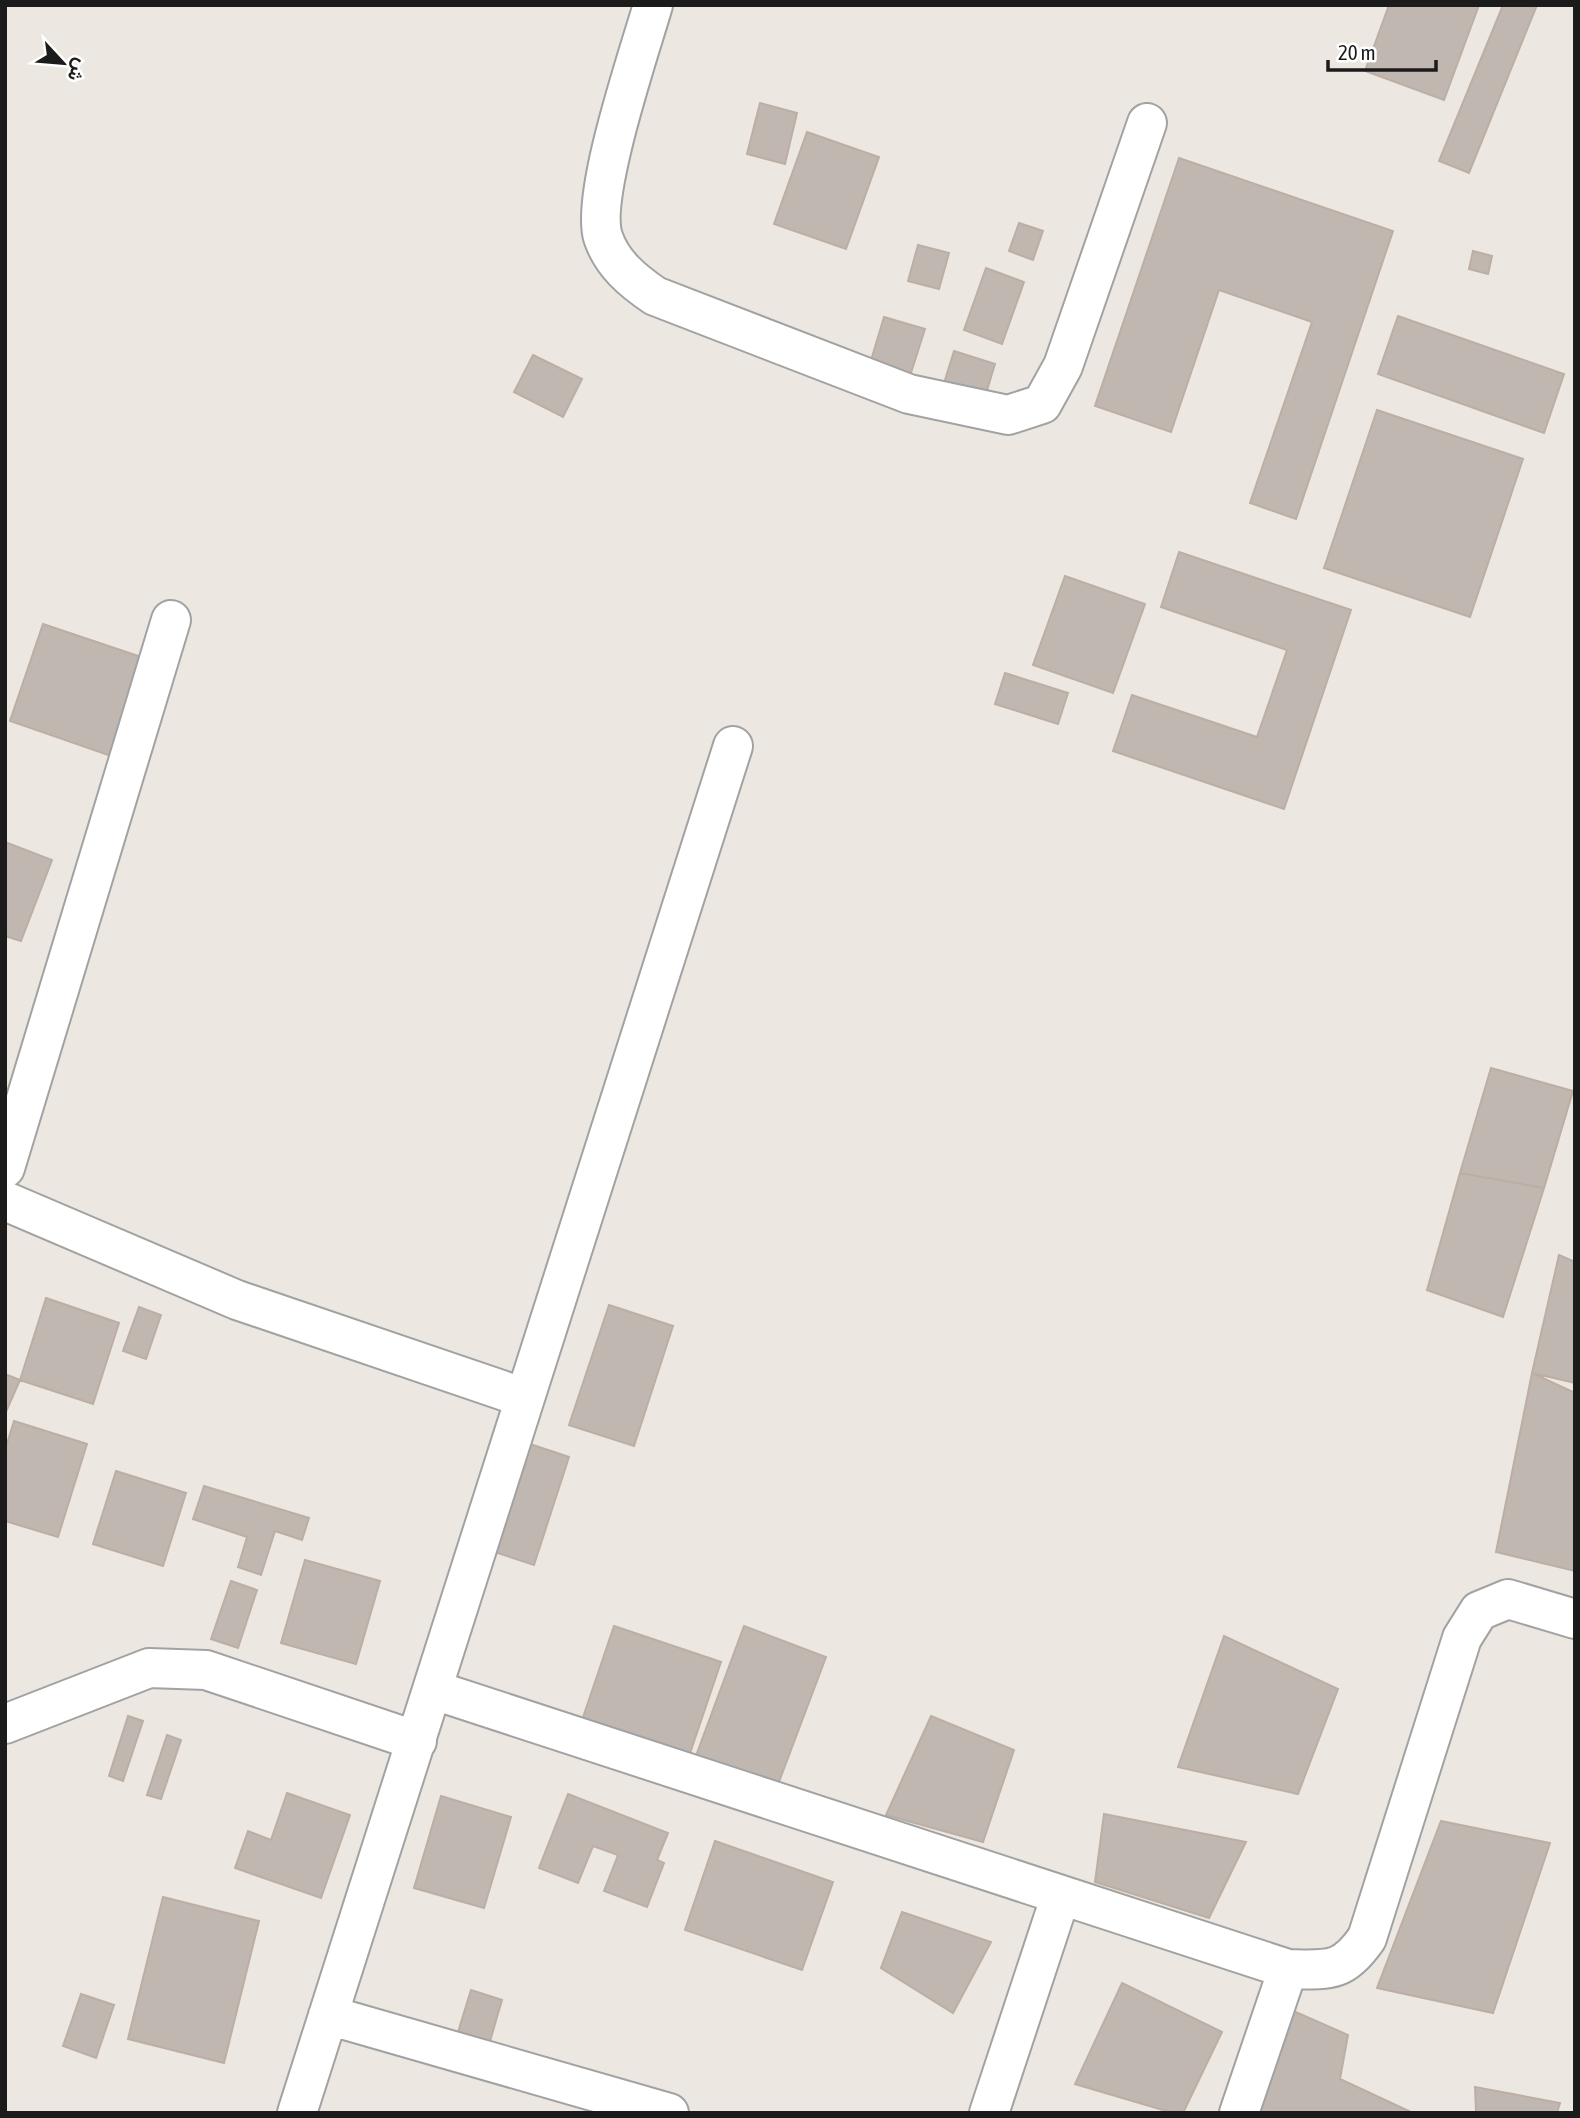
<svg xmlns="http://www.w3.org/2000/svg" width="1580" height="2118" viewBox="0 0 1580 2118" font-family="'Asap Condensed',Vazirmatn,sans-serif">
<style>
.building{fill:#c0b7b1;stroke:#bdaea4;stroke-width:2}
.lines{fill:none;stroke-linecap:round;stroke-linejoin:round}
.minor-casing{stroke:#a2a2a2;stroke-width:42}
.minor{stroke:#fff;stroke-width:38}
</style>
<rect width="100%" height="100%" fill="#ece8e1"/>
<path class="building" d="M 1389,5 L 1479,5 L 1444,100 L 1365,71 Z
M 1503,5 L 1537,5 L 1469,173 L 1439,161 Z
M 760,103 L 797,113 L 785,164 L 747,154 Z
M 807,132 L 879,157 L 846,249 L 774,224 Z
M 1179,158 L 1393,231 L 1296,519 L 1250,503 L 1312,322 L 1219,290 L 1171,432 L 1095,406 Z
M 1019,223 L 1043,231 L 1033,260 L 1009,251 Z
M 918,245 L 949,253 L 939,289 L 908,281 Z
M 1473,251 L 1492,256 L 1488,274 L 1469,269 Z
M 986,268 L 1024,282 L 1002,344 L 964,330 Z
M 1398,316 L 1564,374 L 1544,433 L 1378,374 Z
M 884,317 L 925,329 L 909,379 L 869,367 Z
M 954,351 L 995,364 L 985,397 L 944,383 Z
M 533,355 L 582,379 L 563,417 L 514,392 Z
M 1377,410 L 1523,459 L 1470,617 L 1324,568 Z
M 1179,552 L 1351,610 L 1284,809 L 1113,751 L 1132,695 L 1257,737 L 1287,650 L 1161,607 Z
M 1065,576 L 1145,604 L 1113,693 L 1033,665 Z
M 43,624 L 147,659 L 114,757 L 10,721 Z
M 1005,673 L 1068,693 L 1058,724 L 995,704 Z
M 5,842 L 52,860 L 21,941 L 5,936 Z
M 1491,1068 L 1573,1091 L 1544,1188 L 1460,1173 Z
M 1460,1173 L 1544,1188 L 1503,1317 L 1427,1290 Z
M 1559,1255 L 1575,1262 L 1575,1383 L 1532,1373 Z
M 46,1298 L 119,1323 L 93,1404 L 20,1380 Z
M 609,1305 L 673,1326 L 634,1446 L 569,1425 Z
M 139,1307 L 161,1315 L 146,1359 L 123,1351 Z
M 1532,1373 L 1575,1393 L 1575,1571 L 1496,1552 Z
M 5,1374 L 20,1380 L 5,1414 Z
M 14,1421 L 87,1444 L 58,1537 L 5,1521 L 5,1450 Z
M 530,1444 L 569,1457 L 534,1565 L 495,1552 Z
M 116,1471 L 186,1493 L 163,1566 L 93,1544 Z
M 204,1486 L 309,1518 L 302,1540 L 275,1531 L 261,1575 L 238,1567 L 247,1537 L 193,1519 Z
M 305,1560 L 380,1581 L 356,1664 L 281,1643 Z
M 231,1581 L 257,1590 L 238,1648 L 211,1639 Z
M 614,1626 L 721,1662 L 685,1768 L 578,1732 Z
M 744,1626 L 826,1657 L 774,1795 L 693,1764 Z
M 1224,1636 L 1338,1689 L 1298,1794 L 1178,1767 Z
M 128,1716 L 143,1721 L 123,1781 L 109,1776 Z
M 931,1716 L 1014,1750 L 983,1842 L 886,1815 Z
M 167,1735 L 181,1740 L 161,1799 L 147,1795 Z
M 287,1793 L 350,1815 L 321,1898 L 235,1868 L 248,1831 L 271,1840 Z
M 568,1794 L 668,1833 L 657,1860 L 664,1863 L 647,1907 L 604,1891 L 618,1855 L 593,1846 L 578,1883 L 539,1868 Z
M 441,1796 L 511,1817 L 484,1908 L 414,1888 Z
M 1104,1814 L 1246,1842 L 1209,1918 L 1095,1882 Z
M 1441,1821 L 1550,1843 L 1493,2013 L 1377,1988 Z
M 715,1841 L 833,1882 L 802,1970 L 685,1930 Z
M 163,1897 L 259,1921 L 224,2063 L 128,2039 Z
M 902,1912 L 991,1942 L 953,2013 L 881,1968 Z
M 1122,1983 L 1222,2032 L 1183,2113 L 1173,2113 L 1075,2084 Z
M 471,1990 L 502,2000 L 486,2055 L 454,2045 Z
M 81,1994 L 114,2005 L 96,2058 L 63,2046 Z
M 1282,2006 L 1348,2035 L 1340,2079 L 1413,2113 L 1245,2113 Z
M 1475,2087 L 1560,2103 L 1557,2113 L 1476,2113 Z"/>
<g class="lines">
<defs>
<path id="minor" d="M 653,5 C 639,53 590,196 603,237 C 612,264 633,281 655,296 L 909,394 L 1008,415 L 1042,404 L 1063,366 L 1147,123
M 5,1168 L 171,620
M 5,1201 L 237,1300 L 525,1398
M 434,1690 L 1288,1969 C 1329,1970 1343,1973 1367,1938 L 1462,1638 L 1479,1611 L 1508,1599 L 1575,1619
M 5,1724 L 149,1668 L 206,1670 L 417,1741
M 328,2015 L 669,2113
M 297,2113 L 733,746
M 989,2113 L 1061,1895
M 1239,2113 L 1288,1969"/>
</defs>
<use href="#minor" class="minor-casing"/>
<use href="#minor" class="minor"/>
</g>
<rect width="1580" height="2118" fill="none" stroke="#1b1b1b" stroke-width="14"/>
<g transform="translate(63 63) rotate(116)" stroke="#ffffff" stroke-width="5" paint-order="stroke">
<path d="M0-5L12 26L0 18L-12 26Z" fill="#1b1b1b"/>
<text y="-10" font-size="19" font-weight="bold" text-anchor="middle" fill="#1b1b1b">ش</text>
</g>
<path d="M1328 60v10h108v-10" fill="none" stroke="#1b1b1b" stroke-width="3.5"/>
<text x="1338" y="60" font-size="21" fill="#1b1b1b" stroke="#ffffff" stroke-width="5" paint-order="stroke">20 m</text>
</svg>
